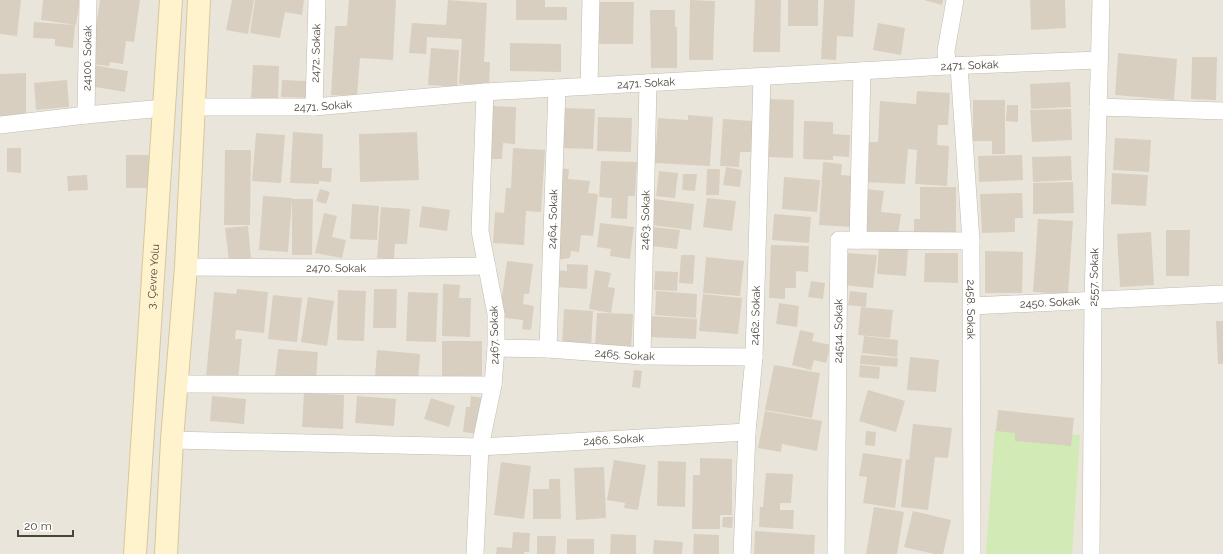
<svg xmlns="http://www.w3.org/2000/svg" width="1223" height="554" viewBox="0 0 1223 554" font-family="Raleway,sans-serif">
<style>
.residential{fill:#eae5da}
.pitch{fill:#d2eab5}
.building{fill:#d8cfc1}
.lines{fill:none;stroke-linecap:round;stroke-linejoin:round}
.street-casing{stroke:#c2bbae;stroke-width:18}
.secondary-casing{stroke:#d6c79b;stroke-width:24}
.street{stroke:#fff;stroke-width:17}
.secondary{stroke:#fff3cd;stroke-width:22}
.labels{text-anchor:middle;stroke-width:4;stroke-linejoin:round;paint-order:stroke}
.street-label{font-size:11px;fill:#4b4439;stroke:#fff}
</style>
<rect width="100%" height="100%" fill="#f6f3ec"/>
<path class="residential" d="M 0,0 L 1223,0 L 1223,554 L 0,554 Z"/>
<path class="pitch" d="M 995,429 L 1080,435 L 1072,554 L 986,554 Z"/>
<path class="building" d="M 0,0 L 21,0 L 17,36 L 0,34 Z
M 43,0 L 80,0 L 76,25 L 41,20 Z
M 100,0 L 140,0 L 134,42 L 126,41 L 123,64 L 110,62 L 109,66 L 91,64 Z
M 232,0 L 254,0 L 248,34 L 226,30 Z
M 255,0 L 304,0 L 302,15 L 285,12 L 280,38 L 250,33 Z
M 349,0 L 396,0 L 393,60 L 360,58 L 357,96 L 331,95 L 335,26 L 347,26 Z
M 448,0 L 487,3 L 484,62 L 490,62 L 489,86 L 459,84 L 462,39 L 427,37 L 426,54 L 409,53 L 412,23 L 446,25 Z
M 516,0 L 545,0 L 545,7 L 567,7 L 567,20 L 516,20 Z
M 690,0 L 715,1 L 713,60 L 689,60 Z
M 755,0 L 781,0 L 780,52 L 753,52 Z
M 788,0 L 818,0 L 818,26 L 788,26 Z
M 824,0 L 855,0 L 853,37 L 837,36 L 836,60 L 821,59 Z
M 924,0 L 943,0 L 942,5 Z
M 1030,0 L 1065,0 L 1066,28 L 1031,30 Z
M 599,2 L 634,2 L 633,44 L 599,44 Z
M 650,10 L 675,10 L 675,27 L 677,27 L 677,68 L 651,68 Z
M 34,22 L 75,25 L 73,48 L 55,46 L 55,39 L 33,38 Z
M 878,23 L 905,28 L 901,55 L 873,50 Z
M 510,43 L 561,44 L 561,72 L 510,71 Z
M 431,48 L 459,50 L 457,87 L 428,85 Z
M 1118,53 L 1177,59 L 1174,100 L 1115,95 Z
M 1192,57 L 1217,57 L 1216,100 L 1191,99 Z
M 93,65 L 128,71 L 125,92 L 89,86 Z
M 253,65 L 279,66 L 278,100 L 251,99 Z
M 26,73 L 26,117 L 0,117 L 0,74 Z
M 67,80 L 69,107 L 36,110 L 34,83 Z
M 282,80 L 307,81 L 306,98 L 281,97 Z
M 1070,82 L 1071,107 L 1031,109 L 1030,84 Z
M 917,91 L 950,93 L 948,125 L 938,125 L 937,145 L 949,146 L 947,186 L 915,184 L 917,150 L 908,149 L 905,184 L 863,182 L 865,142 L 878,142 L 880,101 L 916,104 Z
M 770,99 L 794,100 L 793,158 L 769,157 Z
M 973,100 L 1005,100 L 1005,154 L 992,154 L 992,141 L 973,141 Z
M 1007,105 L 1018,105 L 1018,122 L 1006,121 Z
M 492,106 L 516,107 L 515,144 L 503,143 L 502,159 L 490,159 Z
M 560,108 L 595,109 L 593,149 L 558,148 Z
M 1071,109 L 1072,140 L 1032,142 L 1030,110 Z
M 688,115 L 713,117 L 710,166 L 655,163 L 658,118 L 688,120 Z
M 598,117 L 632,118 L 631,152 L 597,151 Z
M 723,119 L 753,121 L 751,152 L 740,152 L 739,167 L 720,166 Z
M 804,121 L 833,122 L 833,134 L 850,135 L 849,157 L 833,156 L 833,160 L 803,159 Z
M 293,132 L 323,134 L 322,168 L 332,168 L 331,182 L 319,181 L 319,184 L 290,183 Z
M 417,132 L 419,180 L 360,182 L 359,134 Z
M 256,133 L 285,135 L 281,183 L 252,181 Z
M 1115,138 L 1151,140 L 1149,172 L 1113,170 Z
M 7,148 L 21,148 L 21,173 L 7,172 Z
M 513,148 L 545,150 L 541,212 L 526,211 L 524,245 L 493,243 L 495,212 L 504,213 L 506,188 L 511,188 Z
M 225,150 L 251,150 L 250,225 L 224,225 Z
M 126,155 L 155,155 L 154,188 L 126,188 Z
M 1022,155 L 1023,180 L 979,182 L 978,156 Z
M 1071,156 L 1072,180 L 1033,182 L 1032,157 Z
M 601,161 L 637,162 L 635,196 L 628,196 L 627,219 L 611,218 L 612,198 L 599,197 Z
M 823,162 L 842,164 L 841,175 L 855,176 L 852,227 L 819,225 Z
M 726,167 L 742,170 L 740,187 L 723,185 Z
M 558,168 L 569,169 L 568,179 L 590,181 L 588,193 L 598,194 L 593,236 L 581,235 L 579,252 L 571,251 L 570,258 L 555,260 L 562,191 L 555,190 Z
M 707,169 L 720,169 L 719,195 L 706,195 Z
M 659,171 L 678,173 L 675,198 L 656,196 Z
M 1112,173 L 1148,175 L 1146,206 L 1111,204 Z
M 683,174 L 697,174 L 695,191 L 682,190 Z
M 87,175 L 88,190 L 68,191 L 67,176 Z
M 784,177 L 820,180 L 817,212 L 782,209 Z
M 1073,182 L 1074,213 L 1033,214 L 1033,183 Z
M 920,187 L 956,187 L 956,236 L 914,237 L 914,219 L 920,219 Z
M 320,189 L 330,192 L 326,204 L 316,201 Z
M 866,189 L 884,191 L 881,212 L 901,214 L 898,235 L 861,231 Z
M 1022,193 L 1023,218 L 1015,218 L 1015,232 L 982,233 L 980,194 Z
M 263,196 L 292,198 L 288,252 L 259,250 Z
M 707,198 L 736,201 L 732,231 L 703,227 Z
M 292,199 L 313,199 L 312,255 L 292,255 Z
M 654,199 L 694,204 L 691,230 L 651,225 Z
M 352,204 L 379,206 L 377,240 L 350,239 Z
M 422,206 L 450,210 L 447,231 L 419,227 Z
M 381,207 L 410,209 L 407,244 L 395,244 L 394,259 L 377,258 Z
M 324,213 L 337,216 L 332,237 L 346,240 L 342,258 L 315,253 Z
M 774,214 L 811,217 L 809,243 L 772,240 Z
M 1038,219 L 1073,221 L 1068,294 L 1033,292 Z
M 600,223 L 634,227 L 630,259 L 610,256 L 611,249 L 597,247 Z
M 248,226 L 251,258 L 229,261 L 225,228 Z
M 653,227 L 680,230 L 677,249 L 651,246 Z
M 1166,230 L 1190,230 L 1189,276 L 1166,276 Z
M 1151,232 L 1154,285 L 1120,287 L 1117,234 Z
M 771,245 L 809,246 L 808,272 L 796,271 L 796,288 L 785,288 L 785,299 L 769,298 Z
M 879,246 L 908,249 L 906,276 L 877,274 Z
M 985,251 L 1023,252 L 1022,293 L 985,293 Z
M 847,253 L 877,255 L 873,288 L 843,285 Z
M 925,253 L 958,253 L 958,283 L 924,282 Z
M 681,255 L 695,255 L 693,284 L 679,283 Z
M 706,257 L 744,261 L 740,296 L 703,293 Z
M 507,261 L 533,264 L 529,294 L 524,294 L 523,304 L 534,306 L 531,330 L 522,329 L 523,320 L 499,317 Z
M 567,264 L 588,265 L 587,289 L 555,287 L 556,270 L 567,271 Z
M 595,270 L 611,273 L 608,287 L 615,288 L 611,313 L 589,309 Z
M 655,271 L 678,272 L 677,291 L 654,290 Z
M 811,281 L 825,283 L 823,299 L 808,297 Z
M 443,284 L 460,285 L 459,298 L 471,298 L 470,337 L 442,336 Z
M 237,289 L 268,292 L 264,333 L 236,330 L 235,339 L 242,339 L 238,380 L 206,377 L 214,292 L 236,294 Z
M 374,289 L 397,289 L 396,328 L 373,328 Z
M 338,290 L 366,291 L 364,341 L 337,340 Z
M 656,291 L 697,294 L 696,318 L 655,315 Z
M 850,291 L 867,293 L 866,307 L 848,305 Z
M 408,292 L 438,293 L 436,342 L 406,341 Z
M 703,294 L 742,298 L 738,334 L 699,331 Z
M 273,295 L 302,298 L 297,342 L 268,339 Z
M 308,297 L 334,301 L 327,346 L 301,342 Z
M 779,303 L 799,306 L 797,327 L 776,324 Z
M 861,307 L 893,310 L 890,338 L 858,335 Z
M 564,309 L 593,311 L 591,347 L 562,346 Z
M 597,313 L 633,314 L 631,349 L 595,347 Z
M 651,316 L 697,319 L 696,339 L 650,337 Z
M 1216,321 L 1223,321 L 1223,364 L 1218,364 Z
M 800,330 L 814,333 L 812,341 L 831,345 L 826,363 L 814,360 L 811,370 L 792,365 Z
M 864,336 L 898,340 L 897,357 L 862,353 Z
M 442,341 L 482,341 L 482,379 L 442,379 Z
M 278,349 L 318,352 L 316,380 L 275,377 Z
M 377,350 L 420,354 L 418,381 L 375,377 Z
M 861,355 L 898,358 L 897,367 L 860,364 Z
M 910,357 L 939,360 L 936,392 L 907,390 Z
M 774,365 L 820,373 L 812,418 L 765,410 Z
M 860,365 L 880,367 L 879,379 L 859,377 Z
M 634,370 L 642,371 L 640,388 L 632,387 Z
M 868,390 L 905,401 L 896,432 L 859,421 Z
M 304,393 L 344,395 L 343,429 L 302,427 Z
M 212,396 L 246,399 L 244,424 L 210,421 Z
M 357,396 L 396,399 L 394,426 L 355,423 Z
M 471,396 L 483,398 L 478,434 L 463,432 L 466,407 L 470,407 Z
M 431,398 L 455,406 L 449,427 L 424,419 Z
M 998,410 L 1074,418 L 1071,446 L 1015,441 L 1015,433 L 996,431 Z
M 765,411 L 822,421 L 817,451 L 782,444 L 781,452 L 758,448 Z
M 913,424 L 952,428 L 948,458 L 935,457 L 928,510 L 901,507 L 906,459 L 909,460 Z
M 866,431 L 876,432 L 875,446 L 865,445 Z
M 863,453 L 902,459 L 895,508 L 863,503 L 867,477 L 859,476 Z
M 700,458 L 732,459 L 732,515 L 720,515 L 720,529 L 692,529 L 693,475 L 700,475 Z
M 614,460 L 646,465 L 638,510 L 624,508 L 625,503 L 607,500 Z
M 658,461 L 686,462 L 685,507 L 657,506 Z
M 501,462 L 531,466 L 524,519 L 494,515 Z
M 604,467 L 606,518 L 576,520 L 574,468 Z
M 766,473 L 793,474 L 791,503 L 780,503 L 780,510 L 794,510 L 793,529 L 759,527 L 760,507 L 763,507 Z
M 549,479 L 560,479 L 561,519 L 533,519 L 533,489 L 549,489 Z
M 874,507 L 904,512 L 897,554 L 866,554 Z
M 913,511 L 951,520 L 943,554 L 934,554 L 904,547 Z
M 723,517 L 733,517 L 732,528 L 722,527 Z
M 755,531 L 815,535 L 814,554 L 754,554 Z
M 513,532 L 530,533 L 529,552 L 524,552 L 524,554 L 496,554 L 497,547 L 512,548 Z
M 611,534 L 636,535 L 636,554 L 610,554 Z
M 694,534 L 719,535 L 719,554 L 693,554 Z
M 537,536 L 556,536 L 555,554 L 537,554 Z
M 567,539 L 594,539 L 594,554 L 567,554 Z
M 654,540 L 683,542 L 682,554 L 653,554 Z"/>
<g class="lines">
<defs>
<g id="street">
<path d="M 947,66 L 946,51 L 955,0"/>
<path id="s1" d="M 959,66 L 971,241 L 972,554"/>
<path d="M 589,86 L 591,0"/>
<path id="s2" d="M 193,107 L 314,107 L 485,92 L 947,66 L 1099,60"/>
<path id="s3" d="M 314,107 L 317,0"/>
<path d="M 1098,107 L 1223,111"/>
<path id="s4" d="M 86,115 L 88,0"/>
<path d="M 0,125 L 86,115 L 164,108"/>
<path d="M 858,240 L 862,71"/>
<path id="s5" d="M 186,267 L 360,268 L 487,266"/>
<path id="s6" d="M 972,306 L 1223,294"/>
<path id="s7" d="M 496,348 L 548,349 L 642,356 L 754,357"/>
<path id="s8" d="M 548,349 L 557,88"/>
<path id="s9" d="M 642,356 L 648,83"/>
<path d="M 177,384 L 493,385"/>
<path id="s10" d="M 172,440 L 480,447 L 747,432"/>
<path d="M 475,554 L 480,447 L 493,385 L 496,348 L 496,314 L 480,231 L 485,92"/>
<path id="s11" d="M 742,554 L 747,432 L 754,357 L 762,77"/>
<path id="s12" d="M 836,554 L 839,240 L 971,241"/>
<path id="s13" d="M 1091,554 L 1093,300 L 1101,0"/>
</g>
<g id="secondary">
<path id="s14" d="M 135,554 L 171,0"/>
<path d="M 166,554 L 172,440 L 186,267 L 199,0"/>
</g>
</defs>
<use href="#street" class="street-casing"/>
<use href="#secondary" class="secondary-casing"/>
<use href="#street" class="street"/>
<use href="#secondary" class="secondary"/>
</g>
<g class="labels">
<g class="street-label">
<text dy="4" stroke="none"><textPath href="#s3" startOffset="54">2472. Sokak</textPath></text>
<text dy="4" stroke="none"><textPath href="#s4" startOffset="57">24100. Sokak</textPath></text>
<text dy="4" stroke="none"><textPath href="#s2" startOffset="778">2471. Sokak</textPath></text>
<text dy="4" stroke="none"><textPath href="#s2" startOffset="454">2471. Sokak</textPath></text>
<text dy="4" stroke="none"><textPath href="#s2" startOffset="130">2471. Sokak</textPath></text>
<text dy="4" stroke="none"><textPath href="#s8" startOffset="130">2464. Sokak</textPath></text>
<text dy="4" stroke="none"><textPath href="#s9" startOffset="136">2463. Sokak</textPath></text>
<text dy="4" stroke="none"><textPath href="#s5" startOffset="150">2470. Sokak</textPath></text>
<text dy="4" stroke="none"><textPath href="#s14" startOffset="278">3. Çevre Yolu</textPath></text>
<text dy="4" stroke="none"><textPath href="#s13" startOffset="277">2557. Sokak</textPath></text>
<text dy="4" stroke="none"><textPath href="#s6" startOffset="78">2450. Sokak</textPath></text>
<text dy="4" stroke="none"><textPath href="#s1" startOffset="244">2458. Sokak</textPath></text>
<text dy="4" stroke="none"><textPath href="#s11" startOffset="239">2462. Sokak</textPath></text>
<text dy="4" stroke="none"><textPath href="#s12" startOffset="223">24514. Sokak</textPath></text>
<text transform="translate(494 335) rotate(-91)" y="4">2467. Sokak</text>
<text dy="4" stroke="none"><textPath href="#s7" startOffset="129">2465. Sokak</textPath></text>
<text dy="4" stroke="none"><textPath href="#s10" startOffset="442">2466. Sokak</textPath></text>
</g>
</g>
<path d="M18 530v6h55v-6" fill="none" stroke="#4b4439" stroke-width="2"/>
<text x="24" y="530" font-size="12" fill="#4b4439" stroke="#ffffff" stroke-width="3" paint-order="stroke">20 m</text>
</svg>
